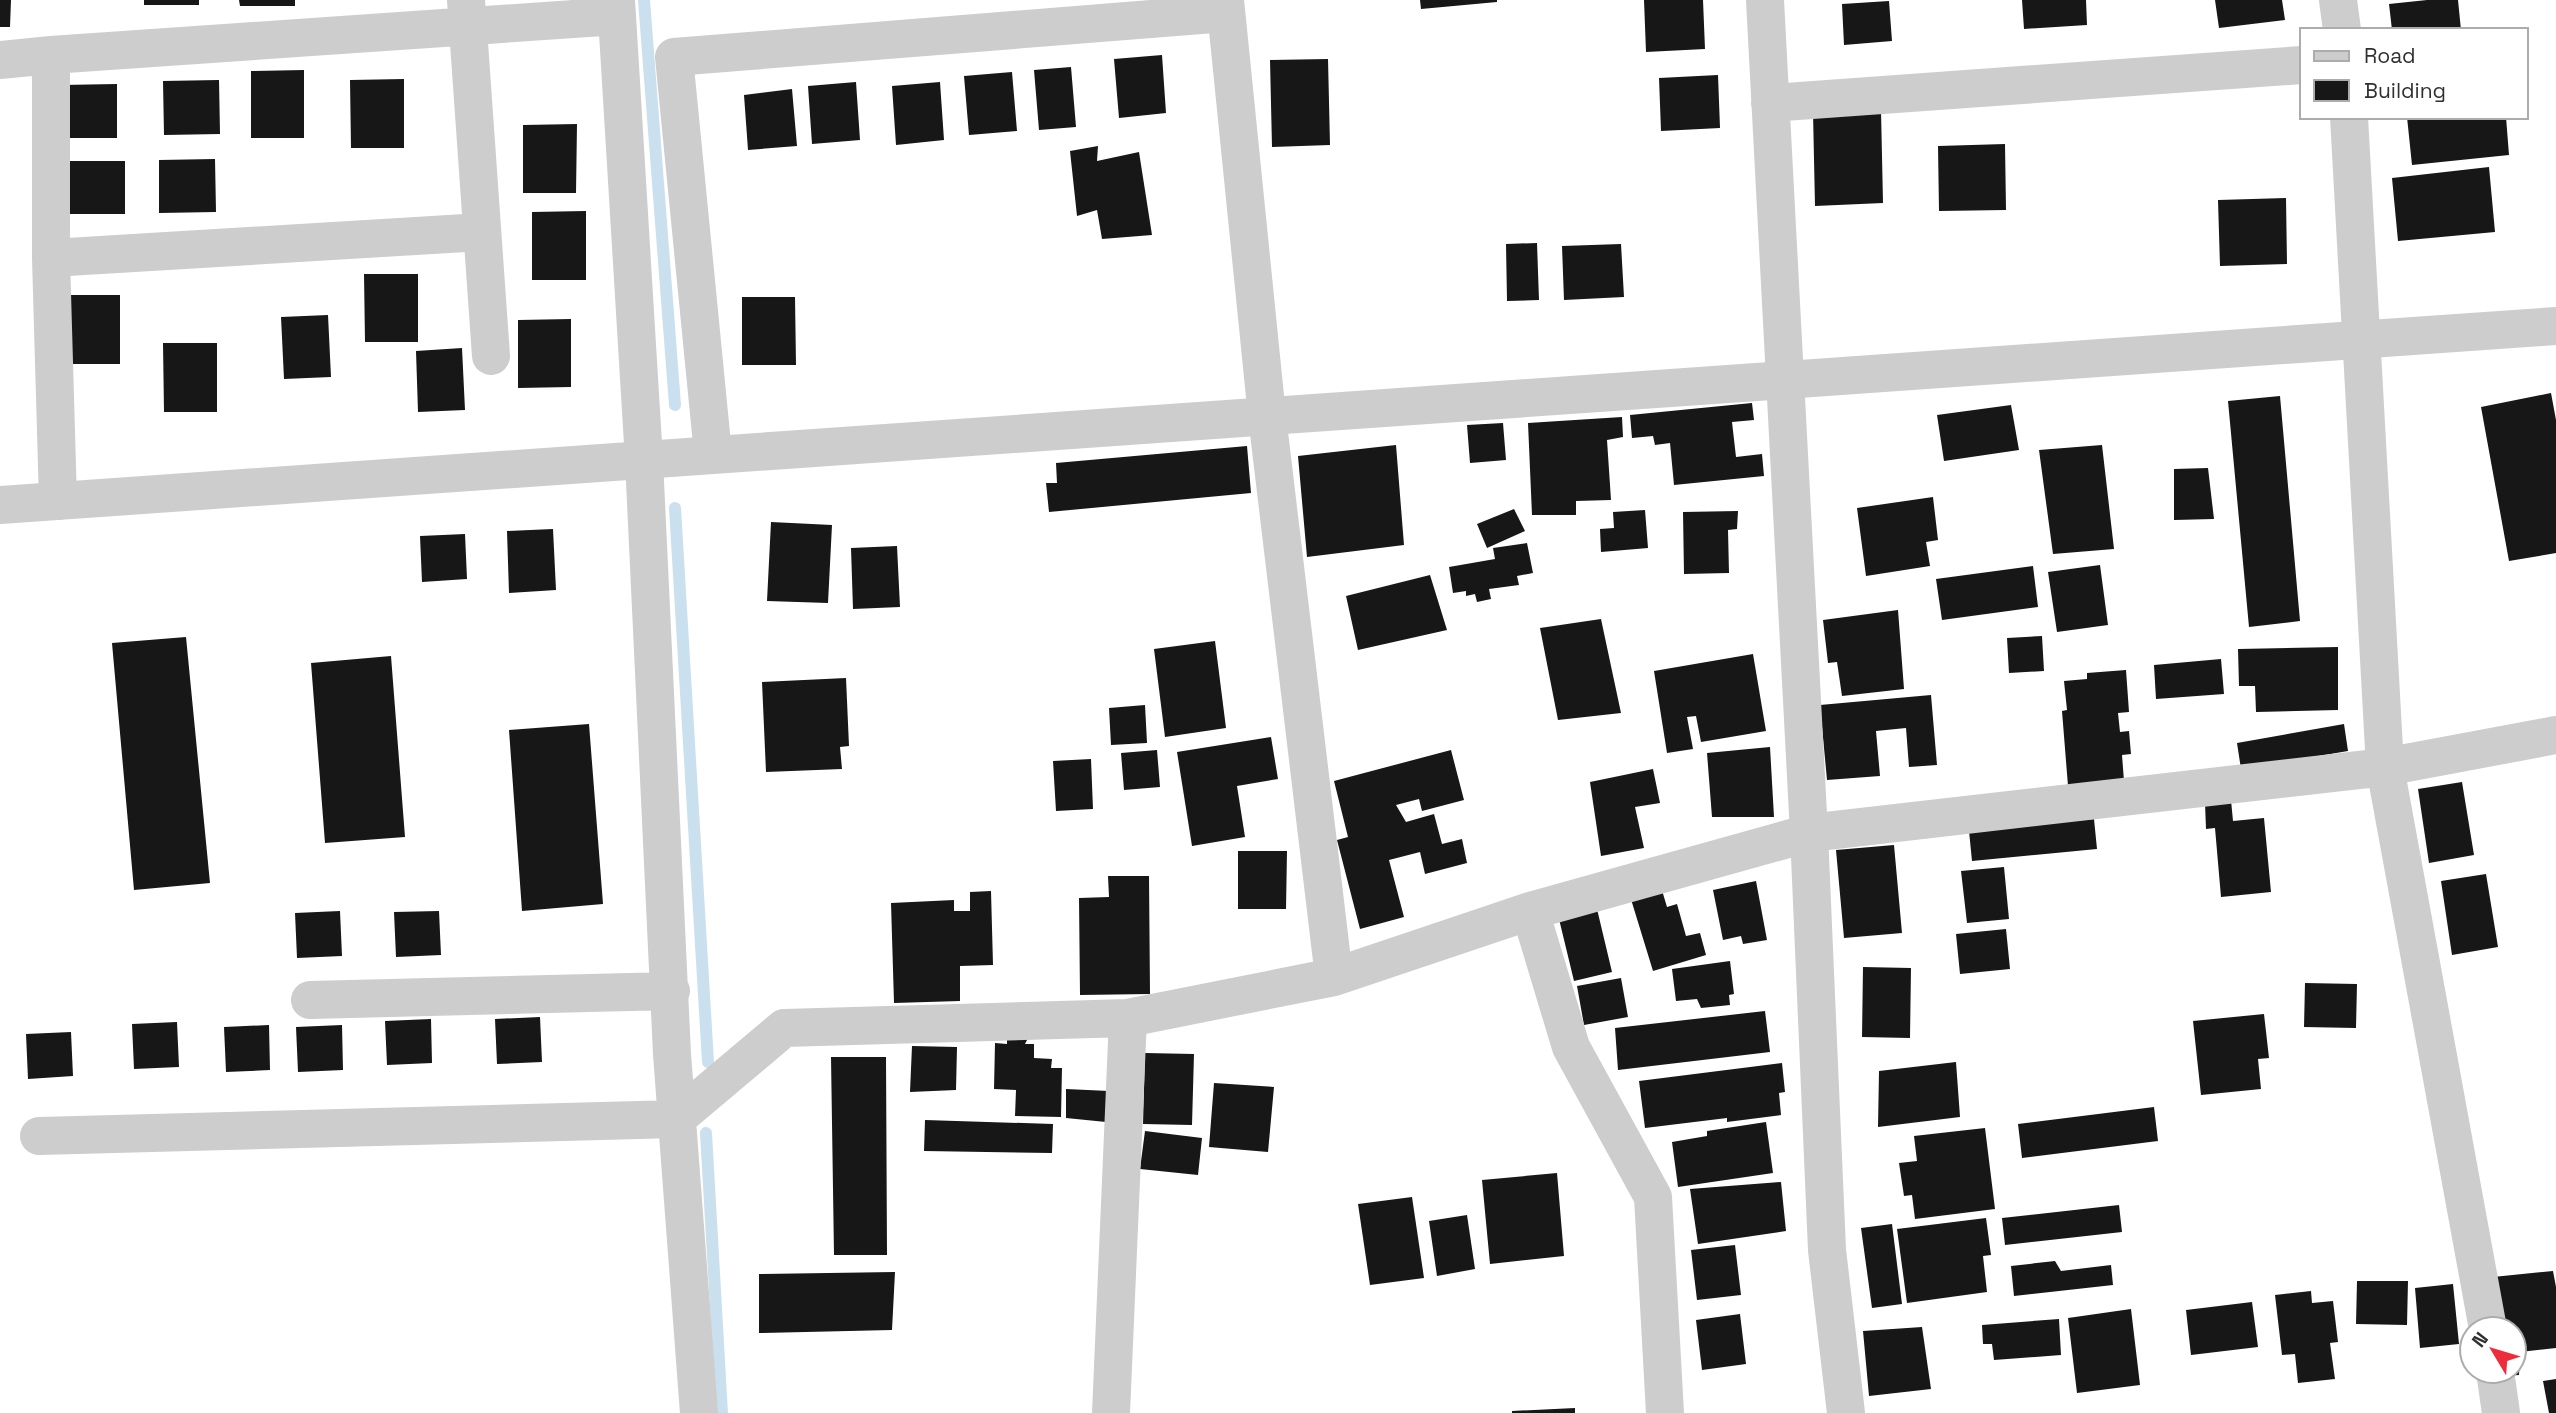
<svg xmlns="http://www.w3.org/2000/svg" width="2556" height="1413" viewBox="0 0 2556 1413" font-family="'Space Grotesk',sans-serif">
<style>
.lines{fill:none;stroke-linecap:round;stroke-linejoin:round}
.stream{stroke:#cae0ee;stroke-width:12}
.building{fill:#171717}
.minor{stroke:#cdcdcd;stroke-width:38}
.tertiary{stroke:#cdcdcd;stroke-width:38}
</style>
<rect width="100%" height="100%" fill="#fff"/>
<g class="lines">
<path class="stream" d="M 644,0 L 675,405
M 675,508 L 708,1062
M 706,1133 L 722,1413"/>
</g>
<path class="building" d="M 0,0 L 11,0 L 10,27 L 0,27 Z
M 144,0 L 199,0 L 199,5 L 144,5 Z
M 239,0 L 295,0 L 295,6 L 240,6 Z
M 1420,0 L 1497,0 L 1497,2 L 1421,9 Z
M 1644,0 L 1703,0 L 1705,49 L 1646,52 Z
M 2022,0 L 2086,0 L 2087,25 L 2024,29 Z
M 2215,0 L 2282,0 L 2285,20 L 2219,28 Z
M 2427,0 L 2458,0 L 2461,30 L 2392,30 L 2389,4 Z
M 1889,1 L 1892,41 L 1844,45 L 1842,4 Z
M 1162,55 L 1166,113 L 1119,118 L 1114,59 Z
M 1328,59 L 1330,145 L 1272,147 L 1270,60 Z
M 1071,67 L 1076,127 L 1039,130 L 1034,70 Z
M 304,70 L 304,138 L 251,138 L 251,71 Z
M 1012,72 L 1017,131 L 969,135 L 964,76 Z
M 1718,75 L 1720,128 L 1661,131 L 1659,78 Z
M 404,79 L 404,148 L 351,148 L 350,80 Z
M 219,80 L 220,134 L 164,135 L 163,81 Z
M 856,82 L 860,140 L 812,144 L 808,86 Z
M 940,82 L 944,140 L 896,145 L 892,86 Z
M 117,84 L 117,138 L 61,138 L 61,85 Z
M 792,89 L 797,146 L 748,150 L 744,95 Z
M 1881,110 L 1883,203 L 1815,206 L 1813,112 Z
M 2407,117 L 2506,117 L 2509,155 L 2412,165 Z
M 577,124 L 576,193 L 523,193 L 523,125 Z
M 2005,144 L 2006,210 L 1939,211 L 1938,146 Z
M 1098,146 L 1097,161 L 1139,152 L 1152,235 L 1102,239 L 1097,210 L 1077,216 L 1070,151 Z
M 215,159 L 216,212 L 159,213 L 159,160 Z
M 69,161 L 125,161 L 125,214 L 70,214 Z
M 2489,167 L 2495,232 L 2398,241 L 2392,178 Z
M 2286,198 L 2287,264 L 2220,266 L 2218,200 Z
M 586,211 L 586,280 L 532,280 L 532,212 Z
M 1537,243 L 1539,300 L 1507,301 L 1506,244 Z
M 1621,244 L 1624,297 L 1564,300 L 1562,246 Z
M 364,274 L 418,274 L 418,342 L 365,342 Z
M 67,295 L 120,295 L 120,364 L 66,364 Z
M 742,297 L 795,297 L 796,365 L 742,365 Z
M 328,315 L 331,377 L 284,379 L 281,317 Z
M 571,319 L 571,387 L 518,388 L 518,320 Z
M 163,343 L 217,343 L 217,412 L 164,412 Z
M 462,348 L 465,410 L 418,412 L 416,351 Z
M 2551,393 L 2556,420 L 2556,553 L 2509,561 L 2481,407 Z
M 2280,396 L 2300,621 L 2249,627 L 2228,401 Z
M 1752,403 L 1754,420 L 1732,422 L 1736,457 L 1762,454 L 1764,476 L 1674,485 L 1670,443 L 1655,445 L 1653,436 L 1632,438 L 1630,415 Z
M 2011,405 L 2019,450 L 1944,461 L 1937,415 Z
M 1622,417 L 1623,437 L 1607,440 L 1611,500 L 1576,501 L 1576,515 L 1532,515 L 1528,423 Z
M 1503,423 L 1506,460 L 1470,463 L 1467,425 Z
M 1396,445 L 1404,545 L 1307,557 L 1298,456 Z
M 2102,445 L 2114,549 L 2053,554 L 2039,450 Z
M 1247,446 L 1251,493 L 1049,512 L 1046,483 L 1057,483 L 1056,463 Z
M 2208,468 L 2214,519 L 2174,520 L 2174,469 Z
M 1933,497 L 1938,540 L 1926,542 L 1930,566 L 1866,576 L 1857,508 Z
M 1514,509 L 1525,531 L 1487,548 L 1477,524 Z
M 1645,510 L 1648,548 L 1601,552 L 1600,529 L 1614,528 L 1613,512 Z
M 1738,511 L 1737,529 L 1728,530 L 1729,573 L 1684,574 L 1683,512 Z
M 771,522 L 832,525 L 828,603 L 767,601 Z
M 553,529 L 556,590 L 509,593 L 507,531 Z
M 465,534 L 467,579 L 422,582 L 420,536 Z
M 1527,543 L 1533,573 L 1517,576 L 1519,585 L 1489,589 L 1491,599 L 1477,602 L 1475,594 L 1466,596 L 1466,591 L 1453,593 L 1449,567 L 1495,559 L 1493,548 Z
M 897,546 L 900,607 L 853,609 L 851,548 Z
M 2100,565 L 2108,625 L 2057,632 L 2048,572 Z
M 2033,566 L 2038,607 L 1942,620 L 1936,579 Z
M 1430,575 L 1447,630 L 1358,650 L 1346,596 Z
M 1898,610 L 1904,689 L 1842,696 L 1837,662 L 1828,663 L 1823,620 Z
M 1601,619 L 1621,713 L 1558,720 L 1540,628 Z
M 2042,636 L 2044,671 L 2009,673 L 2007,638 Z
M 186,637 L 210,883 L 134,890 L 112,643 Z
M 1215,641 L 1226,728 L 1165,737 L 1154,649 Z
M 2338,647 L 2338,710 L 2256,712 L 2255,686 L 2239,686 L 2238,649 Z
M 1753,654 L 1766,731 L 1701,742 L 1696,716 L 1687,717 L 1693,749 L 1667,753 L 1654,671 Z
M 391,656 L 405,837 L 325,843 L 311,663 Z
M 2221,659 L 2224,694 L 2156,699 L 2154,665 Z
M 2126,670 L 2129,712 L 2118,713 L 2120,732 L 2129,731 L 2131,754 L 2122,755 L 2124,781 L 2068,786 L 2062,711 L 2067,710 L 2064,681 L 2087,679 L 2087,673 Z
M 846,678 L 849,746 L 840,747 L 842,769 L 766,772 L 762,682 Z
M 1931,695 L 1937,765 L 1909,767 L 1906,728 L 1876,731 L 1880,776 L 1827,780 L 1820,705 Z
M 1145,705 L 1147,743 L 1111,745 L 1109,708 Z
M 589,724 L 603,904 L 522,911 L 509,730 Z
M 2344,724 L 2348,751 L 2241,769 L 2237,743 Z
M 1271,737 L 1278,779 L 1237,786 L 1245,837 L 1192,846 L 1177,752 Z
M 1770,747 L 1774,817 L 1712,817 L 1707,753 Z
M 1157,750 L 1160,787 L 1124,790 L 1121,753 Z
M 1451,750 L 1464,800 L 1422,811 L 1419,799 L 1396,805 L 1406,822 L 1434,814 L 1442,844 L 1462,839 L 1467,863 L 1425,874 L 1420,852 L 1389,860 L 1404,917 L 1360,929 L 1337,840 L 1348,837 L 1334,781 Z
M 1091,759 L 1093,809 L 1056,811 L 1053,761 Z
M 1653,769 L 1660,803 L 1635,807 L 1644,848 L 1601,856 L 1590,782 Z
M 2462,782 L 2474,855 L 2429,863 L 2418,789 Z
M 2231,800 L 2233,821 L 2264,818 L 2271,892 L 2221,897 L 2215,828 L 2206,829 L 2205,803 Z
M 2094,819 L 2097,849 L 1972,861 L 1969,831 Z
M 1894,845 L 1902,933 L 1844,938 L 1836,850 Z
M 1238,851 L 1287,851 L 1286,909 L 1238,909 Z
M 2004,867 L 2009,919 L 1967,923 L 1961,871 Z
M 2486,874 L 2498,947 L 2452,955 L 2441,881 Z
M 1108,876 L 1149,876 L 1150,994 L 1080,995 L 1079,898 L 1109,897 Z
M 1756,881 L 1767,940 L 1743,944 L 1741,936 L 1723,940 L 1713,890 Z
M 1661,887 L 1667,907 L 1677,904 L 1686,936 L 1700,933 L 1706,955 L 1653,971 L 1630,896 Z
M 991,891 L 993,965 L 960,966 L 960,1001 L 894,1003 L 891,903 L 954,900 L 954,911 L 970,911 L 970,892 Z
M 1597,909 L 1612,972 L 1574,981 L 1559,919 Z
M 340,911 L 342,956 L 297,958 L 295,913 Z
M 439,911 L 441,955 L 396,957 L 394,912 Z
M 2006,929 L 2010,969 L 1960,974 L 1956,934 Z
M 1730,961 L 1734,994 L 1729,995 L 1730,1005 L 1701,1008 L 1697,999 L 1676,1001 L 1672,969 Z
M 1863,967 L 1911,968 L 1910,1038 L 1862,1037 Z
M 1621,978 L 1628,1017 L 1584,1025 L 1577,986 Z
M 2305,983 L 2357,984 L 2356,1028 L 2304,1027 Z
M 1765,1011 L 1770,1052 L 1618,1070 L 1615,1028 Z
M 2264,1014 L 2269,1058 L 2258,1059 L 2261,1089 L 2201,1095 L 2193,1021 Z
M 540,1017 L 542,1062 L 497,1064 L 495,1019 Z
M 431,1019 L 432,1063 L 387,1065 L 385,1021 Z
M 177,1022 L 179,1067 L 134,1069 L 132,1024 Z
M 269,1025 L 270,1070 L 226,1072 L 224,1027 Z
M 342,1025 L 343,1070 L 298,1072 L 296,1027 Z
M 71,1032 L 73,1076 L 28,1079 L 26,1034 Z
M 1007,1036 L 1029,1036 L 1025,1044 L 1034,1044 L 1034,1058 L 1052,1059 L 1051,1068 L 1062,1068 L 1061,1117 L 1015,1116 L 1016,1090 L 994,1089 L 995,1043 L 1007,1044 Z
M 912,1046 L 957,1047 L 956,1090 L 910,1092 Z
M 1145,1053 L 1194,1054 L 1192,1125 L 1143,1124 Z
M 831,1057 L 886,1057 L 887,1255 L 834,1255 Z
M 1956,1062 L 1960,1117 L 1878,1127 L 1879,1071 Z
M 1782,1063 L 1785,1092 L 1779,1093 L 1781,1115 L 1727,1122 L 1727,1118 L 1645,1128 L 1639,1081 Z
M 1214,1083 L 1274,1087 L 1268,1152 L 1209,1147 Z
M 1066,1089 L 1109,1091 L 1106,1122 L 1066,1118 Z
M 2154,1107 L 2158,1141 L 2022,1158 L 2018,1124 Z
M 925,1120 L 1053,1124 L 1052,1153 L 924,1151 Z
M 1766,1122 L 1773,1173 L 1678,1187 L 1672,1142 L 1707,1136 L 1707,1131 Z
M 1985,1128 L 1995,1209 L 1915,1219 L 1912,1195 L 1904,1196 L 1899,1163 L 1917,1161 L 1914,1136 Z
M 1145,1131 L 1202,1138 L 1198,1175 L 1140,1169 Z
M 1557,1173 L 1564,1256 L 1490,1264 L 1482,1180 Z
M 1781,1182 L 1786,1231 L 1698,1244 L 1690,1189 Z
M 1412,1197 L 1424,1278 L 1370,1285 L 1358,1204 Z
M 2119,1205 L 2122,1232 L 2005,1245 L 2002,1218 Z
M 1467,1215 L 1475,1269 L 1437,1276 L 1429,1221 Z
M 1986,1218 L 1991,1255 L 1983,1256 L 1987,1292 L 1907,1303 L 1897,1229 Z
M 1892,1224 L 1902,1304 L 1872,1308 L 1861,1228 Z
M 1735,1245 L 1741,1295 L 1697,1300 L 1691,1250 Z
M 2055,1261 L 2061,1271 L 2111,1265 L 2113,1285 L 2014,1296 L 2011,1266 Z
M 2553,1271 L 2556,1287 L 2556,1348 L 2520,1352 L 2519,1375 L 2504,1376 L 2514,1371 L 2514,1329 L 2499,1329 L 2493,1277 Z
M 895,1272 L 892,1330 L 759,1333 L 759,1274 Z
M 2357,1281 L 2408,1281 L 2407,1325 L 2356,1324 Z
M 2453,1284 L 2459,1344 L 2420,1348 L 2415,1288 Z
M 2311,1291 L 2312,1303 L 2333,1301 L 2338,1342 L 2330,1343 L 2335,1379 L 2298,1383 L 2295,1354 L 2282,1355 L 2275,1295 Z
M 2252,1302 L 2258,1347 L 2191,1355 L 2186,1310 Z
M 2131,1309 L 2140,1385 L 2077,1393 L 2068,1318 Z
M 1740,1314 L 1746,1364 L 1702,1370 L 1696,1320 Z
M 2059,1319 L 2061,1355 L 1994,1360 L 1992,1344 L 1983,1344 L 1982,1325 Z
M 1922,1327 L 1931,1389 L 1869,1396 L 1863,1331 Z
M 2556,1379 L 2556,1413 L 2549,1413 L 2543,1381 Z
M 1575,1408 L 1575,1413 L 1512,1413 L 1512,1411 Z"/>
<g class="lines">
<path class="minor" d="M 466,0 L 491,356
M 616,0 L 644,460 L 672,1054 L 699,1413
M 1225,0 L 1267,416 L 1334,977
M 1765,0 L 1809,833 L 1827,1250 L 1846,1413
M 2338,0 L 2342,30
M 0,60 L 51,55
M 1770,103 L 2302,65
M 2349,117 L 2385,767 L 2488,1329
M 51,258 L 482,232
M 713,454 L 674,57 L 1226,13
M 58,501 L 51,258 L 51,55 L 617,16
M 1530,911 L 1571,1047 L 1653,1197 L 1665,1413
M 310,1000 L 671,991
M 39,1136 L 676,1119 L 784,1028 L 1128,1018 L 1334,977 L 1530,911 L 1809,833 L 2385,767 L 2556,735
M 2495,1371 L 2501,1413
M 1111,1413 L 1128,1018"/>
<path class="tertiary" d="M 0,505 L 2556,326"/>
</g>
<rect x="2300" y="28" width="228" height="91" fill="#ffffff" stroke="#acacac" stroke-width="2"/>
<rect x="2314" y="51" width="35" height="10" fill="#cdcdcd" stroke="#acacac" stroke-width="2"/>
<text x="2364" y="63" font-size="21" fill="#303030">Road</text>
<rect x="2314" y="80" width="35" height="21" fill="#171717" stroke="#acacac" stroke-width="2"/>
<text x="2364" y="98" font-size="21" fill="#303030">Building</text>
<g transform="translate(2493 1350) rotate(308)"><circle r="33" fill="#ffffff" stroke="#acacac" stroke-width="2"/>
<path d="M0-5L12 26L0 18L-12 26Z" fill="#ed2d3b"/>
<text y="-10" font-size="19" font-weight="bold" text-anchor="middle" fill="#303030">N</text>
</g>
</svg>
